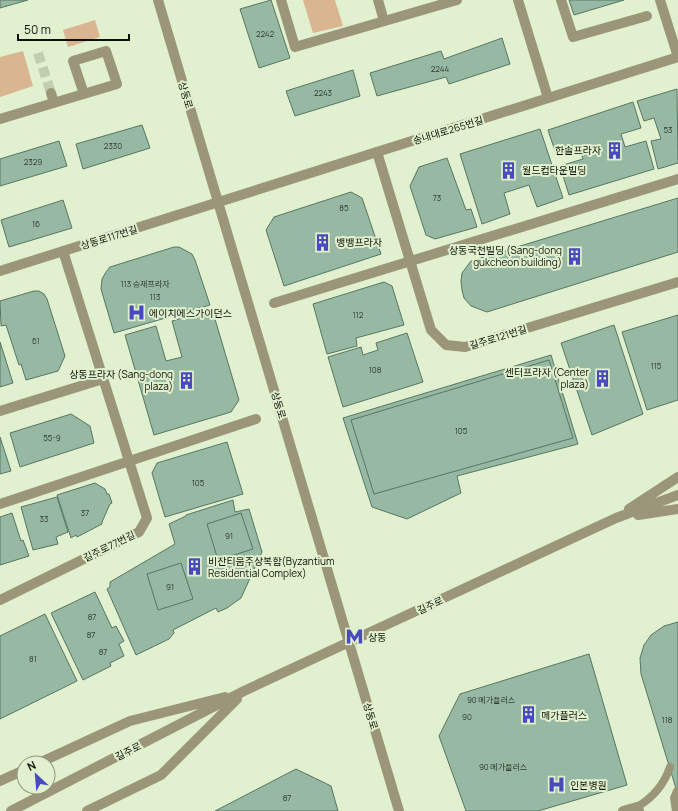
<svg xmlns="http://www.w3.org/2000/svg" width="678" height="811" viewBox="0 0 678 811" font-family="Manrope,'Noto Sans KR',sans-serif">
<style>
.green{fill:#d9b591}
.building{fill:#97b8a2;stroke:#577663}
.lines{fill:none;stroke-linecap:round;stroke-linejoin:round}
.minor-tunnel{stroke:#c1cfb0;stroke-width:10;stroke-dasharray:10 5;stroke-linecap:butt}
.service{stroke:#9b957a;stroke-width:8}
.pedestrian{stroke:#9b957a;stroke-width:10}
.minor{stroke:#9b957a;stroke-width:10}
.tertiary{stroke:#9b957a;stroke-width:10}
.labels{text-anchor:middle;stroke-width:4;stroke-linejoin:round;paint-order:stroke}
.number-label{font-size:8px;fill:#303c2e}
.street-label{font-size:10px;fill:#0d1207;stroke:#e1f0ce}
.poi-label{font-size:10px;fill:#0d1207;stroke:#e1f0ce;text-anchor:start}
</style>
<rect width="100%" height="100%" fill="#e1f0ce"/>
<path class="green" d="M 303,0 L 335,0 L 343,26 L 313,33 Z
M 95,20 L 100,37 L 68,47 L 63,30 Z
M 23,51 L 33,86 L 0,97 L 0,57 Z"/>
<path class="building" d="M 0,0 L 28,0 L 0,8 Z
M 271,0 L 290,58 L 259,68 L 240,9 Z
M 569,0 L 624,0 L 574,15 Z
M 502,38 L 510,64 L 449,84 L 446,77 L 377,96 L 370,73 L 441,51 L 444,59 Z
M 353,70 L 360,96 L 295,116 L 286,91 Z
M 677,89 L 678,163 L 658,169 L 651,141 L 661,139 L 654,118 L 644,121 L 637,101 Z
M 633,102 L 641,128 L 621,134 L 625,147 L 646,141 L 654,169 L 569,195 L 560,166 L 583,159 L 579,147 L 556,154 L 548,130 Z
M 142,125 L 150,148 L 83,169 L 76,144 Z
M 540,129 L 563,198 L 537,207 L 529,185 L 504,193 L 510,214 L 482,224 L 460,154 Z
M 59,141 L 67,166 L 0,186 L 0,159 Z
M 447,158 L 466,210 L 471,209 L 477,227 L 435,239 L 426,235 L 410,186 L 419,167 Z
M 351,192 L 362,198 L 381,254 L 284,286 L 266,230 L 274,217 Z
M 678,198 L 678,252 L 487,312 L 471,306 L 464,298 L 462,290 L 461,281 L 462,273 L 471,261 Z
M 63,200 L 72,228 L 9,247 L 1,220 Z
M 174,247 L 179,247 L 192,254 L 195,260 L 210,305 L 114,333 L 101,289 L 102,279 L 106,272 L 110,267 Z
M 384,282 L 392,286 L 404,325 L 356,338 L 357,346 L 327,354 L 313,304 Z
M 34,291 L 39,291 L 44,294 L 47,299 L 65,356 L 58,371 L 26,380 L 21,364 L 19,365 L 6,325 L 1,326 L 0,301 Z
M 212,309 L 239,400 L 231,412 L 154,435 L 125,335 L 156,326 L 166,361 L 182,357 L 172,321 Z
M 678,315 L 678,400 L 647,410 L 622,332 Z
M 614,325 L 643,414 L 592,435 L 561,343 Z
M 407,333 L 423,382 L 343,407 L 328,357 L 361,347 L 363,355 L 378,350 L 376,343 Z
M 0,342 L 13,383 L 0,387 Z
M 551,355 L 578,444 L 457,476 L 461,493 L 407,519 L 372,507 L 343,418 Z
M 549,360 L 573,438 L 374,494 L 351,420 Z
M 71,414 L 90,426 L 94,443 L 20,467 L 10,433 Z
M 0,437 L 11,471 L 0,474 Z
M 227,442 L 243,494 L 165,517 L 152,473 L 157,463 Z
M 95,483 L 105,489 L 107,494 L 109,494 L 112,503 L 110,504 L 102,522 L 102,524 L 77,537 L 76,535 L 71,538 L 57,495 Z
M 57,497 L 68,532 L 56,537 L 58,544 L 33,550 L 21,507 Z
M 233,500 L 235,512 L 249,509 L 262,552 L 241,598 L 227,608 L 218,612 L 216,608 L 173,630 L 174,633 L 169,639 L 136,655 L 107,589 L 110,587 L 110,582 L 175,544 L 169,524 L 186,516 L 186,515 Z
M 12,513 L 21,541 L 23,540 L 29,556 L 0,565 L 0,517 Z
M 241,513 L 253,549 L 218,560 L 207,524 Z
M 181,563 L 193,599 L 158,610 L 147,574 Z
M 95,592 L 112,628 L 116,626 L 124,641 L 119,644 L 124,656 L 110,663 L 111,666 L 83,680 L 51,613 Z
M 45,614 L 77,681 L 0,719 L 0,636 Z
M 678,622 L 678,795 L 641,674 L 640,658 L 644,645 L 651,635 L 664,626 Z
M 589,654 L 627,785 L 538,811 L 466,811 L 439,736 L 460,694 Z
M 296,769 L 331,786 L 338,811 L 215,811 Z"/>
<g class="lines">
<path class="minor-tunnel" d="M 38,53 L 51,93"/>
<path class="service" d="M 637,807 C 654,797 664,785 670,767
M 676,811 L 674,798 L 677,791"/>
<path class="pedestrian" d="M 660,0 L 678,57
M 274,303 L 678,179
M 0,504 L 256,419"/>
<path class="minor" d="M 281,0 L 295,47 L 457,0
M 378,0 L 384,21
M 518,0 L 548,98
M 561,0 L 573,37 L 647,16
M 51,93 L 54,103
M 0,119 C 39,107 78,96 117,84 L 106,51 L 73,61 L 84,94
M 377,152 L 431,330 L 446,345 L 465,347 L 678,282
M 0,411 L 103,379
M 0,600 L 139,532 L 147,518 L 63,251
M 623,811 L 637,807 L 639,811"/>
<path class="tertiary" d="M 158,0 L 399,811
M 0,271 L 678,57
M 629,509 L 678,477
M 638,515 L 678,509
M 39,763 L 130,721 L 225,697
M 0,781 L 24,770
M 11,811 L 244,691 L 616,518 L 678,495
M 87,811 L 161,775 L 237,699"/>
</g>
<defs>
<symbol id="building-bare" viewBox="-9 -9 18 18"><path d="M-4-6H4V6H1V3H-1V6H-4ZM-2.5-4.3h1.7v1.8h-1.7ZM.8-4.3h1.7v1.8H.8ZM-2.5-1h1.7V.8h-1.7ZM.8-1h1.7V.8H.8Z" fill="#4a4ac0" stroke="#e1f0ce" stroke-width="2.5" paint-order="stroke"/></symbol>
<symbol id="hospital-bare" viewBox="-9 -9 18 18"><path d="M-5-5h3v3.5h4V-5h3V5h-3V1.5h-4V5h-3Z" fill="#4a4ac0" stroke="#e1f0ce" stroke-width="2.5" paint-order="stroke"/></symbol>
<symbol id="metro-bare" viewBox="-9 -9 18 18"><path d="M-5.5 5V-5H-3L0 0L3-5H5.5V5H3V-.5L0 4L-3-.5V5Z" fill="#4a4ac0" stroke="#e1f0ce" stroke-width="2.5" paint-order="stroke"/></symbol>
</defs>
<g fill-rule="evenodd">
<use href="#building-bare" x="602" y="138" width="25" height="25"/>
<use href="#building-bare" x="496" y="158" width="25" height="25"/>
<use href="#building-bare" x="310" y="230" width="25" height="25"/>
<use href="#building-bare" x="562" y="244" width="25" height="25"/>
<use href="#hospital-bare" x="124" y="300" width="25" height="25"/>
<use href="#building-bare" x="590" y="366" width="25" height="25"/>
<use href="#building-bare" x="174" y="368" width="25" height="25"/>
<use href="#building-bare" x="182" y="554" width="25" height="25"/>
<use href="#metro-bare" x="342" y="624" width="25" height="25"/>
<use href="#building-bare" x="516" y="702" width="25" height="25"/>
<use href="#hospital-bare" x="544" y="772" width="25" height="25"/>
</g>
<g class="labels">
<g class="number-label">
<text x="265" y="37">2242</text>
<text x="440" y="72">2244</text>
<text x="323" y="96">2243</text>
<text x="668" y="133">53</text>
<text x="113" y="149">2330</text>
<text x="33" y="165">2329</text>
<text x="437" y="201">73</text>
<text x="344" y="211">85</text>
<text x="36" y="227">16</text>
<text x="145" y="287">113 승재프라자</text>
<text x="155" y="300">113</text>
<text x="358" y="318">112</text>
<text x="36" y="344">61</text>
<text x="656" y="369">115</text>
<text x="375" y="373">108</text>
<text x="461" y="434">105</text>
<text x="52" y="441">55-9</text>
<text x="198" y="486">105</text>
<text x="85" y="516">37</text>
<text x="44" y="522">33</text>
<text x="229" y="539">91</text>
<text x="170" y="590">91</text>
<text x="92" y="620">87</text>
<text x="91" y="638">87</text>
<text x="103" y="655">87</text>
<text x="33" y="662">81</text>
<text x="491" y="703">90 메가플러스</text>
<text x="467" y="720">90</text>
<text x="667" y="723">118</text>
<text x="503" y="770">90 메가플러스</text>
<text x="287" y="801">87</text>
</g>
<g class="street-label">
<text transform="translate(186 95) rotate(74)" y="4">상동로</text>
<text transform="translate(448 130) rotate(-17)" y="4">송내대로265번길</text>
<text transform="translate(109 237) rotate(-17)" y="4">상동로117번길</text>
<text transform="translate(498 337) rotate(-17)" y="4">길주로121번길</text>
<text transform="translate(279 405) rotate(73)" y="4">상동로</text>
<text transform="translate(109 546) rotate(-26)" y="4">길주로77번길</text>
<text transform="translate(430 605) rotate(-25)" y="4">길주로</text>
<text transform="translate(371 716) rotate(73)" y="4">상동로</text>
<text transform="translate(128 751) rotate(-27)" y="4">길주로</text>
</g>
<g class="poi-label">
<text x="601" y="154" text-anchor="end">한솔프라자</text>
<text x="522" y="174">월드컵타운빌딩</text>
<text x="336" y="246">뱅뱅프라자</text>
<text x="562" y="254" text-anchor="end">상동국천빌딩 (Sang-dong<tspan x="562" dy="12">gukcheon building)</tspan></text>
<text x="149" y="317">에이치에스가이던스</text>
<text x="589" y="376" text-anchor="end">센터프라자 (Center<tspan x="589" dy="12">plaza)</tspan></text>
<text x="173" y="378" text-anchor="end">상동프라자 (Sang-dong<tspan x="173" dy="12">plaza)</tspan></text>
<text x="208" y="565">비잔티움주상복합(Byzantium<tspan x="208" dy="12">Residential Complex)</tspan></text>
<text x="368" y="641">상동</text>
<text x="541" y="719">메가플러스</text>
<text x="570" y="789">인본병원</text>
</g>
</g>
<g transform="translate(36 775) rotate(334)"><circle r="19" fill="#e1f0ce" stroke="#8c977e"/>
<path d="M0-3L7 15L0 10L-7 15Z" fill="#4a4ac0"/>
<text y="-6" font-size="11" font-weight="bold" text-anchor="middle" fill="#0d1207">N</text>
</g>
<path d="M18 34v6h111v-6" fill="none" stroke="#0d1207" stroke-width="2"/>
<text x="24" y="34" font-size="12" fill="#0d1207" stroke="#e1f0ce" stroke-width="3" paint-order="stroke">50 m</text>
</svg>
